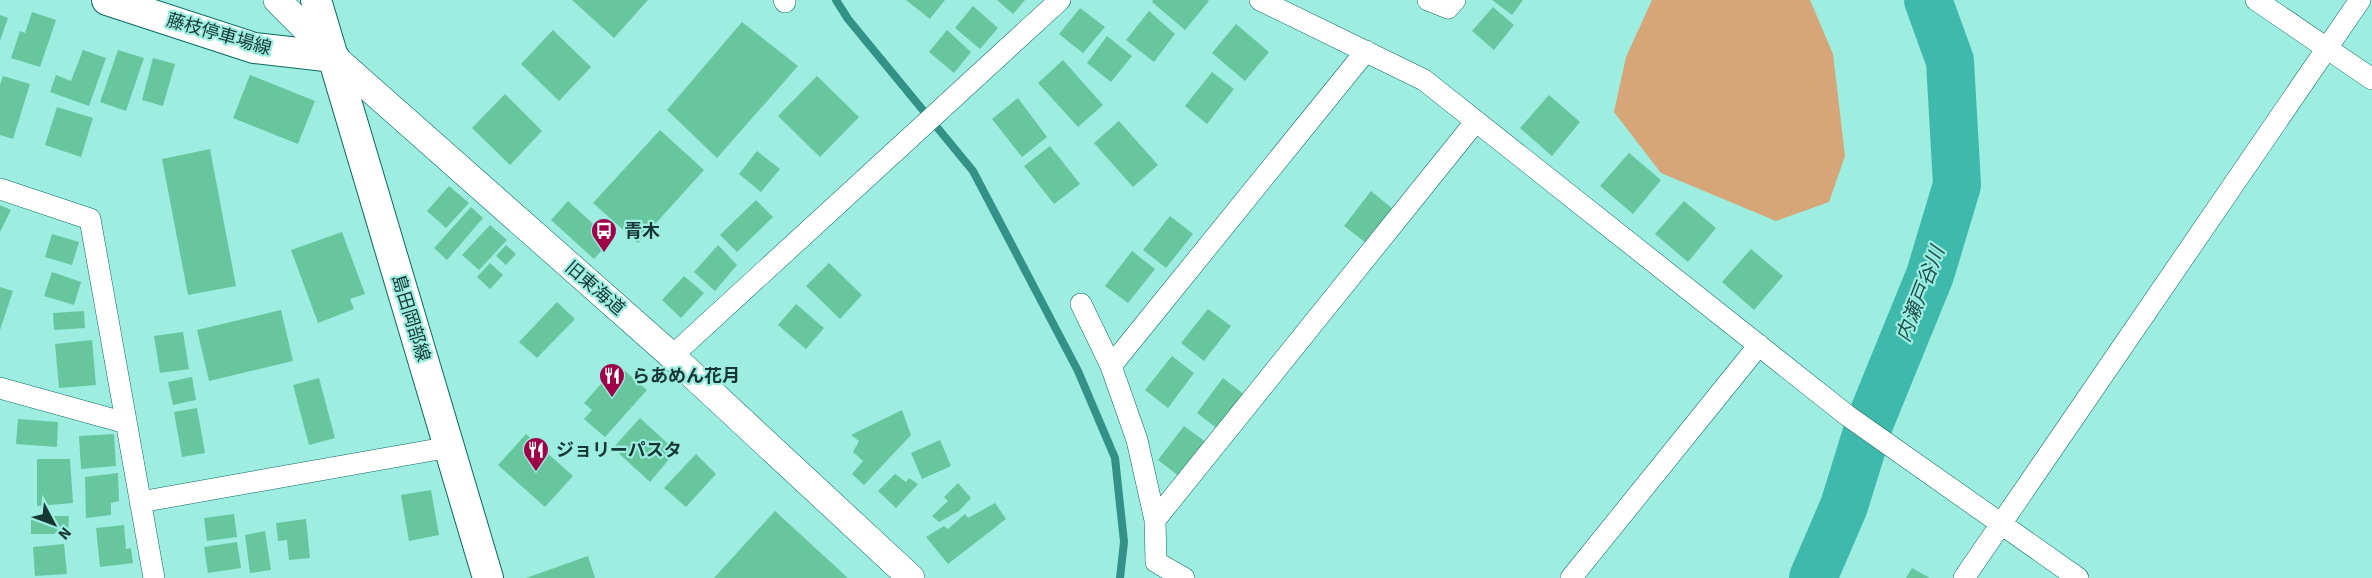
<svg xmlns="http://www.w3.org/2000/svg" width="2372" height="578" viewBox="0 0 2372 578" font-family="'Source Sans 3','Noto Sans JP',sans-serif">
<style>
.green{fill:#d6a578}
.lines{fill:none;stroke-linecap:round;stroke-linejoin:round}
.stream{stroke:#329287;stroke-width:8}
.river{stroke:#3fb9ab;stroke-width:48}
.building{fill:#67c69e}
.minor-casing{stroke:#0b6960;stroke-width:22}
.tertiary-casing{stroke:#0b6960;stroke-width:28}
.secondary-casing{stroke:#0b6960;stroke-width:32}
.minor{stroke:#fff;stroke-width:21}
.tertiary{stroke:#fff;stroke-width:27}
.secondary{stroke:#fff;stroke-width:30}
.labels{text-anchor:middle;stroke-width:4.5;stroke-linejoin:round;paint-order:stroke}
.street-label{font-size:18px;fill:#153632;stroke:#9dede1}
.poi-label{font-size:18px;font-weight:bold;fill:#153632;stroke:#9dede1;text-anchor:start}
.water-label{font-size:20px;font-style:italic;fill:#1b4e48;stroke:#9dede1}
</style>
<rect width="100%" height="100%" fill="#9dede1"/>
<path class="green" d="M 1652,0 L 1810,0 L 1833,54 L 1845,156 L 1829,202 L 1776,221 L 1661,173 L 1614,112 L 1626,57 Z"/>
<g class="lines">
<path class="stream" d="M 836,0 L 848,19 L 973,171 L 1078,371 L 1115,458 L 1124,542 L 1120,578"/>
<path class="river" d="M 1813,578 L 1844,506 L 1870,422 L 1930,275 L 1957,185 L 1950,61 L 1928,0"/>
</g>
<path class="building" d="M 572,0 L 648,0 L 614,38 Z
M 906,0 L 945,0 L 930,19 Z
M 997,0 L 1025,0 L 1013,14 Z
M 1153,0 L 1207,0 L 1209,1 L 1185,30 L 1152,2 Z
M 1492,0 L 1523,0 L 1512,15 Z
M 973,6 L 998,28 L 980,49 L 955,28 Z
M 1493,7 L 1514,25 L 1494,50 L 1472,31 Z
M 1080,8 L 1105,27 L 1083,53 L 1059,34 Z
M 1149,11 L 1175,34 L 1154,62 L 1126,40 Z
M 32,12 L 56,20 L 40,67 L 11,58 L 20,31 L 25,33 Z
M 0,15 L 8,18 L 0,41 Z
M 742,22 L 798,66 L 717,158 L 667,110 Z
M 1236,24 L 1269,52 L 1245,81 L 1212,53 Z
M 553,30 L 591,67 L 559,101 L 521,64 Z
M 947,30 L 971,52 L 954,73 L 929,52 Z
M 1107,36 L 1132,56 L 1111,82 L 1087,63 Z
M 83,50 L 106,58 L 89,106 L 50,92 L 56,75 L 71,81 Z
M 118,50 L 144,58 L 126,111 L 100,102 Z
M 153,58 L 175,64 L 163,106 L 142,100 Z
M 1063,60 L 1103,105 L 1078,127 L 1038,83 Z
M 1212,72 L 1234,89 L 1207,124 L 1185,106 Z
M 250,75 L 315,101 L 298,144 L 233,118 Z
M 3,76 L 30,84 L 13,139 L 0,135 L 0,85 Z
M 817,76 L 859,117 L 820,157 L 778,116 Z
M 505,94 L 542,131 L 510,165 L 472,128 Z
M 1549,95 L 1580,122 L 1552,156 L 1520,128 Z
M 1018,98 L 1047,137 L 1022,157 L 992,119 Z
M 57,107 L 93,118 L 81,157 L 45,145 Z
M 1119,121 L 1158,165 L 1133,187 L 1094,143 Z
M 660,130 L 704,170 L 638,243 L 593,203 Z
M 1050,146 L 1080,184 L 1054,204 L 1024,166 Z
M 210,149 L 236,286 L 188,295 L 162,159 Z
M 757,151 L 780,169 L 761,192 L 739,174 Z
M 1629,153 L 1661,180 L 1633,214 L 1600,186 Z
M 449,186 L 469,203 L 446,228 L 427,211 Z
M 1371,191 L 1393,209 L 1366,243 L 1344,226 Z
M 756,200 L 773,217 L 737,252 L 720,235 Z
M 568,201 L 611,240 L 594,259 L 551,220 Z
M 1684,201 L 1716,228 L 1688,262 L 1655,234 Z
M 0,205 L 11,210 L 0,232 Z
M 471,207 L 483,218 L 447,260 L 434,248 Z
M 1170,216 L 1193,234 L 1166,268 L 1143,250 Z
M 490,225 L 507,240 L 479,270 L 462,255 Z
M 342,232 L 365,294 L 350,299 L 354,309 L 318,323 L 291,250 Z
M 52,234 L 79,242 L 72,265 L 45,257 Z
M 506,245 L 516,254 L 506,265 L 496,256 Z
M 718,245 L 737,265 L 715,291 L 694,272 Z
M 1751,249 L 1783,276 L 1754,310 L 1722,282 Z
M 1132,251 L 1155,269 L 1128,303 L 1105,286 Z
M 490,263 L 503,275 L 490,289 L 477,277 Z
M 829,263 L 862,295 L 840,319 L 806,286 Z
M 52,272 L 81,282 L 74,305 L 44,296 Z
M 684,276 L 704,293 L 681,318 L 662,300 Z
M 0,287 L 13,291 L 0,330 Z
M 557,302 L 575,319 L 537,358 L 519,342 Z
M 796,304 L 824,328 L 806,349 L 778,325 Z
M 1208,309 L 1231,326 L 1204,361 L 1181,343 Z
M 281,310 L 293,361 L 209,381 L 197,330 Z
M 84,311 L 85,328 L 54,330 L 53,313 Z
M 183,332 L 189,369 L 160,373 L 154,336 Z
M 92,340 L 96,385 L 59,388 L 55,344 Z
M 1172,356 L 1194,373 L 1168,408 L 1145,390 Z
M 618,365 L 647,390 L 605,437 L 584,419 L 592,410 L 584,403 Z
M 192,377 L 196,400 L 173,405 L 168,382 Z
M 319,378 L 335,438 L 309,445 L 293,385 Z
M 1223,378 L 1246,396 L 1219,430 L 1197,413 Z
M 197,408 L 205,453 L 182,457 L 174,412 Z
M 902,410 L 911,435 L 864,485 L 852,474 L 863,461 L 853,452 L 859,441 L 851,435 Z
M 640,418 L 676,451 L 650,482 L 613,448 Z
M 18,419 L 58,422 L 57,447 L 16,444 Z
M 1184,426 L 1207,443 L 1180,477 L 1158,460 Z
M 114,434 L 116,466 L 81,469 L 79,436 Z
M 526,434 L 573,476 L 545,507 L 498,465 Z
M 940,440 L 951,466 L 922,479 L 911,453 Z
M 696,454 L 716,474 L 686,507 L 664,488 Z
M 37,459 L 70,459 L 73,503 L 37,506 Z
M 118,473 L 119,501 L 111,503 L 111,515 L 86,518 L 85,477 Z
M 895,474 L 906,482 L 909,478 L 918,484 L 896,508 L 878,491 Z
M 958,483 L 971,498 L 959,511 L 939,522 L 932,516 L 948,501 L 944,497 Z
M 431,490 L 439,535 L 409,541 L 401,495 Z
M 995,503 L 1006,519 L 948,564 L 926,537 L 944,526 L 948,529 L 965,514 L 968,518 Z
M 775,511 L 848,578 L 714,578 Z
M 234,514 L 237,537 L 207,541 L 204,518 Z
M 31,516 L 69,516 L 68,534 L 31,534 Z
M 306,519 L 310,558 L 289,560 L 287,540 L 278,541 L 276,523 Z
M 124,525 L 126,549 L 131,548 L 133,563 L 100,567 L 96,528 Z
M 265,531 L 271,570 L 250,573 L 245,535 Z
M 237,542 L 241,568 L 208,573 L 204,547 Z
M 64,544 L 67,574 L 35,576 L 33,547 Z
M 588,556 L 595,578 L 526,578 Z
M 1912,568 L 1930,578 L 1906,578 Z"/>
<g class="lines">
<defs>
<path id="minor" d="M 784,0 L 785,2
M 1260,0 L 1424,80 L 1848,416 L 2078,578
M 1428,0 L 1448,8 L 1455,0
M 2256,0 L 2372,79
M 0,189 L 90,219 L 154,578
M 1081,304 L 1111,366 L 1137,440 L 1155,520 L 1156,562 L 1184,578
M 672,356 L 1060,0
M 1111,366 L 1366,51
M 0,388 L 126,423
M 140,502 L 450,447
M 1155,520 L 1476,121
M 1571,578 L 1759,345
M 1964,578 L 2360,0"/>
<path id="tertiary" d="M 277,0 L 334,57 L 672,356 L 911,578"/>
<path id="secondary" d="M 107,0 L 254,48 L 334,57
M 316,0 L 488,578"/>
</defs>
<use href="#minor" class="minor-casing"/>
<use href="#tertiary" class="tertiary-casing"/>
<use href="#secondary" class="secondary-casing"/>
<use href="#minor" class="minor"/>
<use href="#tertiary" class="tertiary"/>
<use href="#secondary" class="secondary"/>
</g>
<defs>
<symbol id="bus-pin" viewBox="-11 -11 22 30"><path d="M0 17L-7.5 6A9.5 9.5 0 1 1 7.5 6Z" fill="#9e0249" stroke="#9dede1"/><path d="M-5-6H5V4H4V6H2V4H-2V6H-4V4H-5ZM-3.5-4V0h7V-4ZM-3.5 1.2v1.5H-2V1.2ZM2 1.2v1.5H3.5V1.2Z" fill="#fff"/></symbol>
<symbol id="restaurant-pin" viewBox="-11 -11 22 30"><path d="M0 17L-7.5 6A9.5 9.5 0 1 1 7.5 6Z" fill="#9e0249" stroke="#9dede1"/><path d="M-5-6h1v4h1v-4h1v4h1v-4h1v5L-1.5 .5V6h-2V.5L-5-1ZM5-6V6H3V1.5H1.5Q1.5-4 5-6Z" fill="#fff"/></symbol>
</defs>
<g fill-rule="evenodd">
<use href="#bus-pin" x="589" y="216" width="30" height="40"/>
<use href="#restaurant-pin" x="597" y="361" width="30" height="40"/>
<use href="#restaurant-pin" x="521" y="435" width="30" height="40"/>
</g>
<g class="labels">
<g class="street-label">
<text transform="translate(219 34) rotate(16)" y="6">藤枝停車場線</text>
<text transform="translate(595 288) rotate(41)" y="6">旧東海道</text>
<text transform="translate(411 318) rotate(73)" y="6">島田岡部線</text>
</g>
<g class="poi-label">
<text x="624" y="237">青木</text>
<text x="632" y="382">らあめん花月</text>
<text x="556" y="456">ジョリーパスタ</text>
</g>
<g class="water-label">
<text transform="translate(1920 294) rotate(-69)" y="7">内瀬戸谷川</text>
</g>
</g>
<g transform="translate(54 524) rotate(131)" stroke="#9dede1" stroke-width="4.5" paint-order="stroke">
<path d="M0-4.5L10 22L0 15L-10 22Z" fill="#153632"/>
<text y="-9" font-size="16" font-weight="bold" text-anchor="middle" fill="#153632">N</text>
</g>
</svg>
